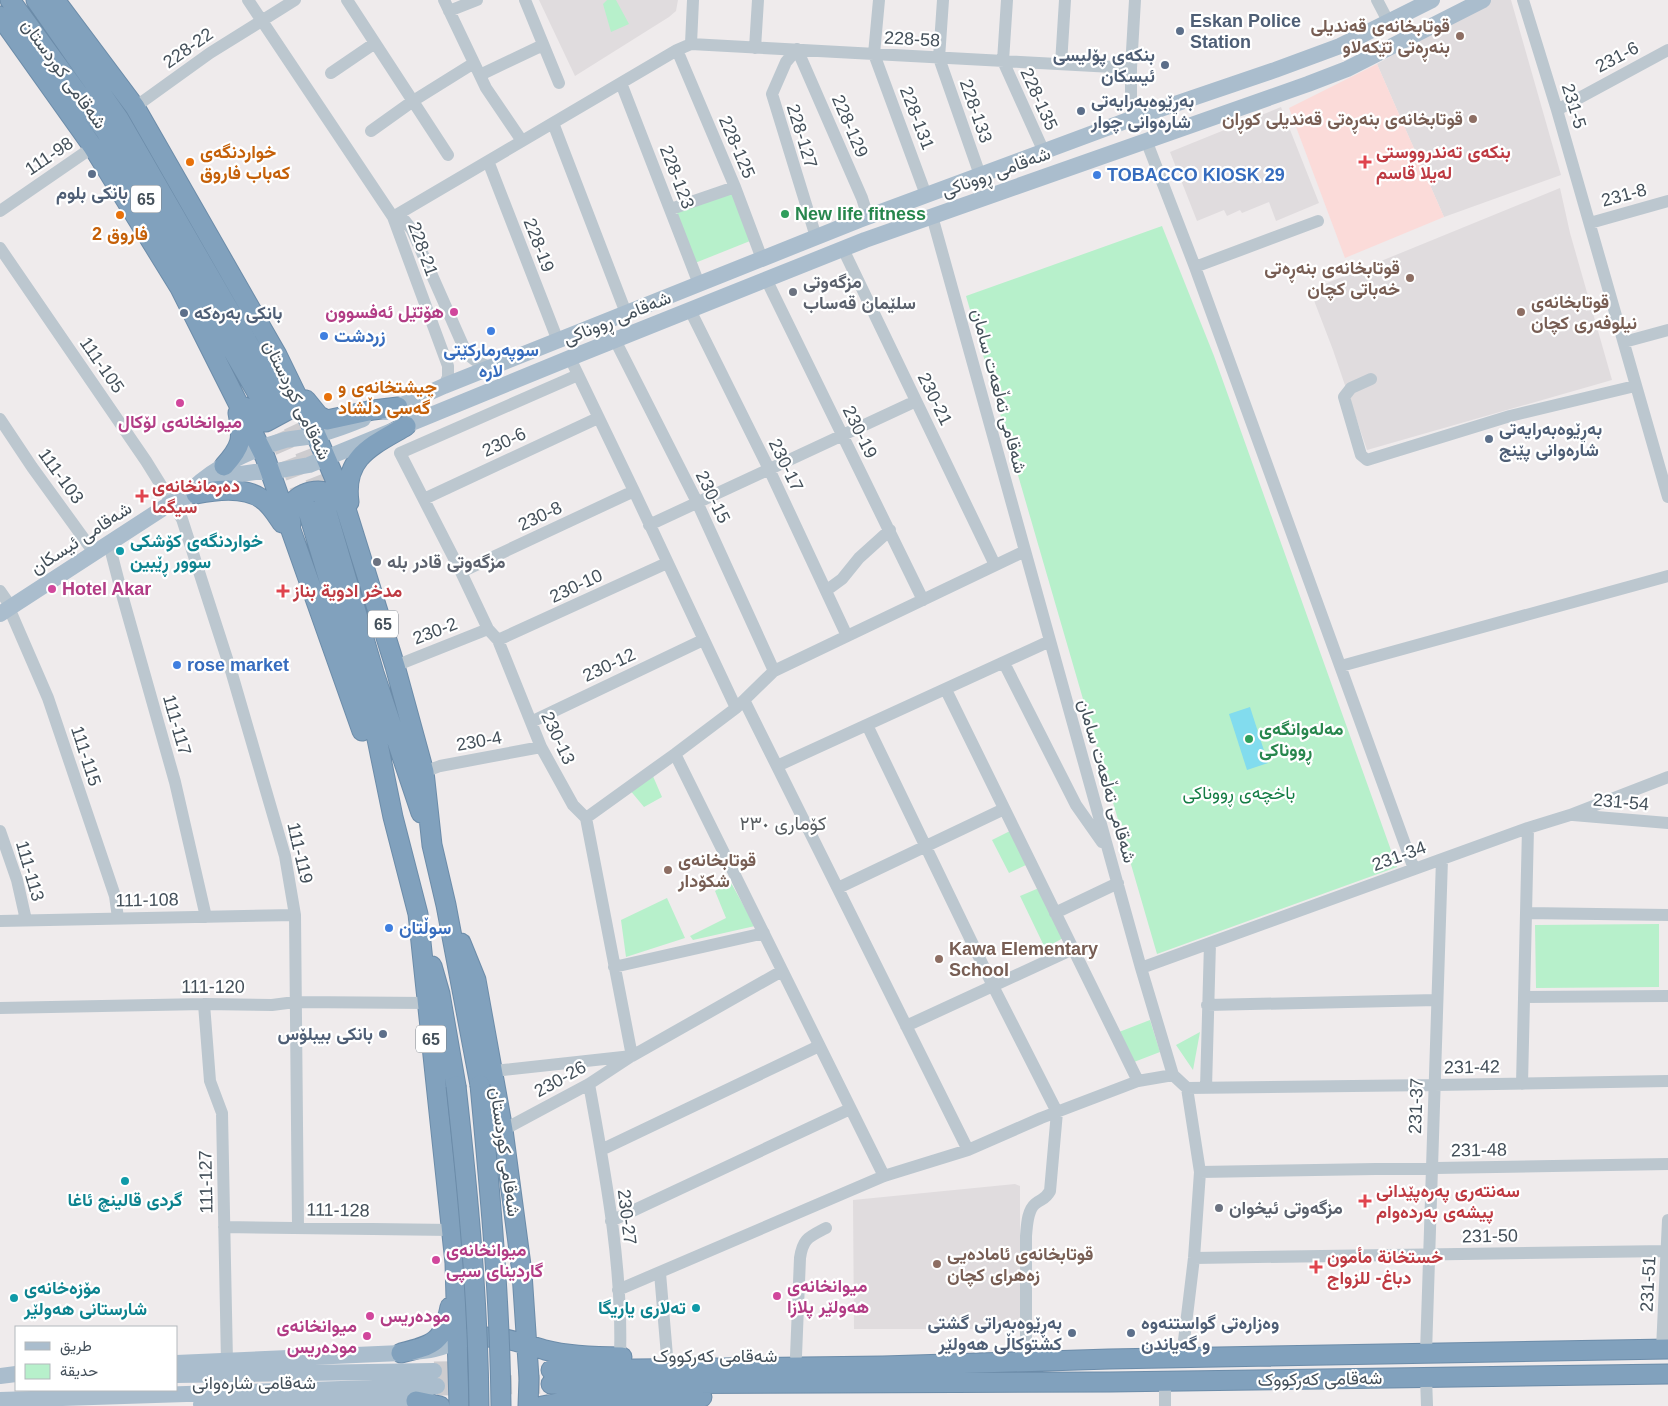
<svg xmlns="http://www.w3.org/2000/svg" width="1668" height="1406" viewBox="0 0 1668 1406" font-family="Helvetica,Vazirmatn,sans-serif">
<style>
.education{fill:#e0dcde}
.medical{fill:#fbdbd9}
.green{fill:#b7f0cb}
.water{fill:#82dcee}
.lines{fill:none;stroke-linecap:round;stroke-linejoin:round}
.highway-tunnel{stroke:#cdcccf;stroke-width:19;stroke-dasharray:19 9;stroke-linecap:butt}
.highway-casing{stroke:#6c8ca9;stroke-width:21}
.minor{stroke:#bcc7cf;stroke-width:12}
.major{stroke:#aabdcd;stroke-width:16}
.highway{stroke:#81a1bd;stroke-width:19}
.highway-bridge-casing{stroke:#6c8ca9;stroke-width:21;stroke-linecap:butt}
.highway-bridge{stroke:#81a1bd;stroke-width:19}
.service-dot{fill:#5c6f8a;stroke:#fff;stroke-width:2}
.education-dot{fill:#8d6e63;stroke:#fff;stroke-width:2}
.food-dot{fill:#e8710a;stroke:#fff;stroke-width:2}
.health-dot{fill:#e0444e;stroke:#fff;stroke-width:2}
.shop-dot{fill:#3f7fe0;stroke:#fff;stroke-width:2}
.leisure-dot{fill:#2e9e5b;stroke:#fff;stroke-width:2}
.worship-dot{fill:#6b7280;stroke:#fff;stroke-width:2}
.hotel-dot{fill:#d1479c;stroke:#fff;stroke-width:2}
.culture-dot{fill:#0f9aa8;stroke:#fff;stroke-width:2}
.labels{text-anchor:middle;stroke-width:4.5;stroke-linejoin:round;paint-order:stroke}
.shield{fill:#fff;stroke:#7c848c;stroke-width:1}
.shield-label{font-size:16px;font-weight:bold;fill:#44505a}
.service-label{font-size:18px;font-weight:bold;fill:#4e5e75;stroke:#fff;text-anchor:start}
.education-label{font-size:18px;font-weight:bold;fill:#785e54;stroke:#fff;text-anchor:start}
.street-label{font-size:18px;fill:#44505a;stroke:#fff}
.food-label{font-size:18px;font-weight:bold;fill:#c56008;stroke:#fff;text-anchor:start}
.health-label{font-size:18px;font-weight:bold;fill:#be3a42;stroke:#fff;text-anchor:start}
.shop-label{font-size:18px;font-weight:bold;fill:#366cbe;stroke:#fff;text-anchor:start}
.leisure-label{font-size:18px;font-weight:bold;fill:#27864d;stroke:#fff;text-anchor:start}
.worship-label{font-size:18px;font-weight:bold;fill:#5b616d;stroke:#fff;text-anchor:start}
.hotel-label{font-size:18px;font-weight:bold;fill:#b23c85;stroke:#fff;text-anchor:start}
.culture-label{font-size:18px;font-weight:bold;fill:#0d838f;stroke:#fff;text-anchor:start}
.park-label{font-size:18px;fill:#137c44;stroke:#fff}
.neighbourhood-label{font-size:19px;fill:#585d61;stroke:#fff}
</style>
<rect width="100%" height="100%" fill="#efebec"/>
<path class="education" d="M 539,0 L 678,0 L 676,11 L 669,17 L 575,76 Z
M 1489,0 L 1511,0 L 1561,175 L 1444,217 L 1377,64 Z
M 1281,107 L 1319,203 L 1276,221 L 1269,202 L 1242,213 L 1240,210 L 1227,216 L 1224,210 L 1197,221 L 1170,152 Z
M 1560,188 L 1570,233 L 1612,380 L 1367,450 L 1333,350 L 1310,290 Z
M 1015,1184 L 1020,1186 L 1020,1329 L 854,1329 L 853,1200 Z"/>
<path class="medical" d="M 1377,64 L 1444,217 L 1345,258 L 1289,108 Z"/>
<path class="green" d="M 607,0 L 616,0 L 629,24 L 611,32 L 603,4 Z
M 733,190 L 750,241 L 695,263 L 676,210 Z
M 1162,226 L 1214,356 L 1397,867 L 1157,954 L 966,296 Z
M 652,774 L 662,797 L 644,807 L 629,789 Z
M 1010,831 L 1028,864 L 1009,873 L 992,840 Z
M 730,881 L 755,926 L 693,940 L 690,936 L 726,918 L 715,891 Z
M 1039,888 L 1065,937 L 1045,948 L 1020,896 Z
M 667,898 L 685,938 L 626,957 L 621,920 Z
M 1659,924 L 1659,987 L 1536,988 L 1535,925 Z
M 1150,1020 L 1160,1052 L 1134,1062 L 1119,1032 Z
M 1200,1032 L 1193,1070 L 1176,1045 Z"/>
<path class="water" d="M 1250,707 L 1268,763 L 1247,770 L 1229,714 Z"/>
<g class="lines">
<path class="highway-tunnel" d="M 281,400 L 304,450 L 324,502
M 266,408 L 288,458 L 307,508
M 434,1371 L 551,1370
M 437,1386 L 551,1384"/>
<defs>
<path id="highway" d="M 10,0 L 106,132 L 266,408
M 36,0 L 119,119 L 281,400
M 55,0 L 135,107 L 277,355 L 316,435 L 341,493 L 395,666 L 424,772 L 432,845 L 446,905 L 480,1085
M 0,16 L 93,147 L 180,288 L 265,457 L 362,731
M 306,400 L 319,416 L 327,420 L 373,410 L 398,407
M 245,407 L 255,422 L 266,422 L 290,409 L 293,401 L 291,394
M 224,466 C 242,446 243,439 238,413
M 196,494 C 216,490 244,486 262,499 C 270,504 276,514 282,523
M 324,502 L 374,673 L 421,813
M 349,502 C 343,457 372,446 406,426
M 307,508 L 377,739 L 393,817 L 418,914 L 455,1263 L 459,1406
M 291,524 L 289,508 C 295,493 326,482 337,501
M 461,943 L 476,980 L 503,1130 L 522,1273 L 529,1378 L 528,1406
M 432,966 L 440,994 L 456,1086
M 462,1339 C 495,1333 515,1341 545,1350 C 568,1356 599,1357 622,1357
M 401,1353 C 434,1345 443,1342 450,1307
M 551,1370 L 883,1366 L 1109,1359 L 1668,1349
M 551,1384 L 1110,1382 L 1668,1374
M 416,1401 L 440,1406
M 542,1406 L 584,1398 L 702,1397"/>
</defs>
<use href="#highway" class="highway-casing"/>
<path class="minor" d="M 248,0 L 393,217 L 448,366 L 448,377 L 444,386
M 347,0 L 448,155
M 444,0 L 486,88 L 522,141
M 525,0 L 559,83
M 879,0 L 874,54 L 926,195
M 943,0 L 939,58 L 980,175
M 1007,0 L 1003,61 L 1044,152
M 1377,0 L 1388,21
M 1523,0 L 1557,110 L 1668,497
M 449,11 L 477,0
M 691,44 L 693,0
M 755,48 L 758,0
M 677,50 L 735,187 L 762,259
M 1061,64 L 1065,0
M 331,73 L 375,43
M 480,75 L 543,45
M 621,83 L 699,284
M 135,107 L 210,53 L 295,0
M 1557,110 L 1668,50
M 1131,119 L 1131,68 L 1135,0
M 553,123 L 626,313
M 371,131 L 413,101 L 474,63
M 1146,140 L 1195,267 L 1414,869
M 488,161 L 558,341
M 671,209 L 735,187
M 0,211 L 93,147
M 932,216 L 1141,968 L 1173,1075 L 1187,1088 L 1200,1172 L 1194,1258 L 1182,1357
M 393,217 L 677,50 L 691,44 L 1131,68
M 393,217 L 405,221 L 412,230 L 465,350 C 472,360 480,365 492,367
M 1590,223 L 1668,201
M 816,237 L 772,94 L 786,62 L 797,49 L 862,198 L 868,217
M 0,248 L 146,461 L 182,519 L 232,674 L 285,856 L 295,915 L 298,1227
M 843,249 L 995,565
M 1195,267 L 1318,221
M 766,279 L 923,600
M 690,310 L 769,469 L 847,636
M 615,340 L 697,502 L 774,671
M 1624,342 L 1668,330
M 570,358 L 634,491 L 736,708
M 578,375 L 400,453 L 461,572 L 488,629 L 498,640 L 541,747 L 573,805 L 586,818 L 632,1056
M 1371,379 L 1351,388 L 1344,397 L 1361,455 L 1367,460 L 1510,416 L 1635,386
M 0,419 L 32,467 L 95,554
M 424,499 L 598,418
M 649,525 L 916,401
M 109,544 L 123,598 L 175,782 L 206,917
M 461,572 L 634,491
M 827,590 L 842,579 L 859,558 L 890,530
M 0,591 L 11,607
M 9,608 L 48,698 L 115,896 L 118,918
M 498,640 L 667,563
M 1004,663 L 1076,805 L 1102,842
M 395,666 L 488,629
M 1341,666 L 1668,576
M 946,690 L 1138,1081
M 744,700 L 968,1150
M 531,722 L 703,640
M 867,725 L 993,986 L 1057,1112 L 1050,1191 C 1045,1200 1042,1198 1035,1204 C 1027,1211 1027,1226 1026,1236 L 1026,1361
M 675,754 L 884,1176
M 777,766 L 1050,641
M 424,772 L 440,766 L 541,747
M 1573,815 L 1668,823
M 586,818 L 675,754 L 736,708 L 774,671 L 1025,551
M 0,831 L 17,880 L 26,920
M 838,888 L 1004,809
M 1055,913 L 1118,883
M 1526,913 L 1668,915
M 0,921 L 295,915
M 614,967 L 764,933
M 1141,968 L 1528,828 L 1570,815 L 1668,777
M 1524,997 L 1668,996
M 204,1004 L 210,1081 L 222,1113 L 227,1362
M 1207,1005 L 1437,1000
M 0,1008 L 204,1004 L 272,1005 L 295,1002 L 427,1003
M 906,1026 L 1073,949
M 494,1071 L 632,1056 L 782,971
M 589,1084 C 605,1173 623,1265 620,1357
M 1522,1084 L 1528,828
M 1187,1088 L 1435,1085 L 1668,1081
M 1206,1088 L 1210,943
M 503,1130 L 589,1084 L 630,1057
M 601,1150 L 819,1046
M 1200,1172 L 1668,1164
M 611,1221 L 850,1109
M 224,1227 L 452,1230
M 1194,1258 L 1667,1251
M 660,1273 L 667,1356
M 618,1290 L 884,1176 L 968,1150 L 1041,1118 L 1138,1081 L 1173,1075
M 1662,1349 L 1668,1220
M 1426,1353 L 1442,859
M 796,1356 L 800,1258 C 803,1238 809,1237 826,1228
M 1426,1377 L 1427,1406
M 1165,1381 L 1165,1406"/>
<path class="major" d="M 386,412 L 444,386 L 859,220 L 1131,119 L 1275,70 L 1340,46 L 1432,0
M 191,490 C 216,466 252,449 285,440 C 295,438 305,438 315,435 C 331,432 347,425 363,419
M 0,614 L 171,503 L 241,474 L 255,472 L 270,472 L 309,465 L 570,358 L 865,240 L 1308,84 L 1347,69 L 1483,0
M 176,1363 L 401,1353 C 421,1351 440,1351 457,1340
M 176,1375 L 434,1371
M 0,1376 L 16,1374
M 0,1400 L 437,1386
M 201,1404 L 429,1401"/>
<use href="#highway" class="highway"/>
<defs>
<path id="highway-bridge" d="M 480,1085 C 490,1192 500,1298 501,1406
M 456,1086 C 468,1193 478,1299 479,1406"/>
</defs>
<use href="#highway-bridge" class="highway-bridge-casing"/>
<use href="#highway-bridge" class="highway-bridge"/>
</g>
<g class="service-dot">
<circle cx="1180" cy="31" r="5"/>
<circle cx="1165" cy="65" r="5"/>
<circle cx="1081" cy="111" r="5"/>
<circle cx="92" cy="174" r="5"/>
<circle cx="184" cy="313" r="5"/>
<circle cx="1489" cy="439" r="5"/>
<circle cx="383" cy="1034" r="5"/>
<circle cx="1072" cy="1333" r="5"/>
<circle cx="1131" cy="1333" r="5"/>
</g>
<g class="education-dot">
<circle cx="1460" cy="36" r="5"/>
<circle cx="1473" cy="119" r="5"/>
<circle cx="1410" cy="278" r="5"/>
<circle cx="1521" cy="312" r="5"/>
<circle cx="668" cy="870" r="5"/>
<circle cx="939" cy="959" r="5"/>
<circle cx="937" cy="1264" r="5"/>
</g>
<g class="food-dot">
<circle cx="190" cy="162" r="5"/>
<circle cx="120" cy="215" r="5"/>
<circle cx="328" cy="397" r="5"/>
</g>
<g class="health-dot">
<path d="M1362.5 154.5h5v5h5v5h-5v5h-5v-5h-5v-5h5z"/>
<path d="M139.5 488.5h5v5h5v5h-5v5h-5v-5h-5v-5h5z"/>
<path d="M280.5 583.5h5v5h5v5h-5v5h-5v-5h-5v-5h5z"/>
<path d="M1362.5 1193.5h5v5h5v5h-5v5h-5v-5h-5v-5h5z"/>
<path d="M1313.5 1259.5h5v5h5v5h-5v5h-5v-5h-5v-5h5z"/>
</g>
<g class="shop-dot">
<circle cx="1097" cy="175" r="5"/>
<circle cx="491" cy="331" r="5"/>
<circle cx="324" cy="336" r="5"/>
<circle cx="177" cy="665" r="5"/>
<circle cx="389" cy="928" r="5"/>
</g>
<g class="leisure-dot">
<circle cx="785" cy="214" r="5"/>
<circle cx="1249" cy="739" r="5"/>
</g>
<g class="worship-dot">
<circle cx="793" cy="292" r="5"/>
<circle cx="377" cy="562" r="5"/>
<circle cx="1219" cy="1208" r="5"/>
</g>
<g class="hotel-dot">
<circle cx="454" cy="312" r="5"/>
<circle cx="180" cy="403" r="5"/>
<circle cx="52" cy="589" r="5"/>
<circle cx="436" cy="1260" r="5"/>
<circle cx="777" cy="1296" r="5"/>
<circle cx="370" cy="1316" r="5"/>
<circle cx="367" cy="1336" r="5"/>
</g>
<g class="culture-dot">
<circle cx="120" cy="551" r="5"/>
<circle cx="125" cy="1181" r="5"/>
<circle cx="14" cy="1298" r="5"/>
<circle cx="696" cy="1308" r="5"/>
</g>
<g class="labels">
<g class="shield">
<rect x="131" y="185.5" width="30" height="27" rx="4"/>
<rect x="368" y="610.5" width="30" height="27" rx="4"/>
<rect x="416" y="1025.5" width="30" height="27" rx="4"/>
</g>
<g class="shield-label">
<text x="146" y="205">65</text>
<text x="383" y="630">65</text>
<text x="431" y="1045">65</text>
</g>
<g class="service-label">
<text x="1190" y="27">Eskan Police<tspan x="1190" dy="21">Station</tspan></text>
<text x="1155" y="61" text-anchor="end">بنکەی پۆلیسی<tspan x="1155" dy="21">ئیسکان</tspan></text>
<text x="1091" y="107">بەڕێوەبەرایەتی<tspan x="1091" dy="21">شارەوانی چوار</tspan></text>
<text x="92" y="199" text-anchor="middle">بانکی بلوم</text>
<text x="194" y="319">بانکی بەرەکە</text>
<text x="1499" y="435">بەڕێوەبەرایەتی<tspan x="1499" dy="21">شارەوانی پێنج</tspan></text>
<text x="373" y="1040" text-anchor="end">بانکی بیبلۆس</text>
<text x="1062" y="1329" text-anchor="end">بەڕێوەبەراتی گشتی<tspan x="1062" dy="21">کشتوکاڵی هەولێر</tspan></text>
<text x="1141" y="1329">وەزارەتی گواستنەوە<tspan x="1141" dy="21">و گەیاندن</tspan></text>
</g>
<g class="education-label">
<text x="1450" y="32" text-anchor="end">قوتابخانەی قەندیلی<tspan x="1450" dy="21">بنەڕەتی تێكەلاو</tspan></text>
<text x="1463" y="125" text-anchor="end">قوتابخانەی بنەڕەتی قەندیلی کوڕان</text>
<text x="1400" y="274" text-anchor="end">قوتابخانەی بنەڕەتی<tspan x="1400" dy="21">خەباتی کچان</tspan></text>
<text x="1531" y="308">قوتابخانەی<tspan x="1531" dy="21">نیلوفەری کچان</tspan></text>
<text x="678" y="866">قوتابخانەی<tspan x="678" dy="21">شكۆدار</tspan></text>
<text x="949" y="955">Kawa Elementary<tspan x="949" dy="21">School</tspan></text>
<text x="947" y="1260">قوتابخانەی ئامادەیی<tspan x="947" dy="21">زەهرای کچان</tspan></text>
</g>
<g class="street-label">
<text transform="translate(912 39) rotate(3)" y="6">228-58</text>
<text transform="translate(188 48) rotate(-35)" y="6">228-22</text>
<text transform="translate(1617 57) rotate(-28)" y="6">231-6</text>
<text transform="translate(64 74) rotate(54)" y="6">شەقامی کوردستان</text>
<text transform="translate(1039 99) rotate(66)" y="6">228-135</text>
<text transform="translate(1574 106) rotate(73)" y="6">231-5</text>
<text transform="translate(976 111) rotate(71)" y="6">228-133</text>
<text transform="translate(917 118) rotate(69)" y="6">228-131</text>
<text transform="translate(850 126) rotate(67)" y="6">228-129</text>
<text transform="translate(802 136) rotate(73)" y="6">228-127</text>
<text transform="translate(737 147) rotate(67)" y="6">228-125</text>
<text transform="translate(49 156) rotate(-34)" y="6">111-98</text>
<text transform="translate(996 172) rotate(-20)" y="6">شەقامی ڕووناکی</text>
<text transform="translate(677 177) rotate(69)" y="6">228-123</text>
<text transform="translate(1624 195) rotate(-15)" y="6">231-8</text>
<text transform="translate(539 245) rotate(69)" y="6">228-19</text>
<text transform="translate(423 249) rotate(70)" y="6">228-21</text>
<text transform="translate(617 318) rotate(-22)" y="6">شەقامی ڕووناکی</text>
<text transform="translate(102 365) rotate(55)" y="6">111-105</text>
<text transform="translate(999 391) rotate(75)" y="6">شەقامی تەڵعەت سامان</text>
<text transform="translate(935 399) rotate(64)" y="6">230-21</text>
<text transform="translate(297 400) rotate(64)" y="6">شەقامی کوردستان</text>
<text transform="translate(860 432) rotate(64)" y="6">230-19</text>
<text transform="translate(504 442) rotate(-25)" y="6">230-6</text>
<text transform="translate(786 465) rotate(64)" y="6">230-17</text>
<text transform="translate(61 476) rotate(54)" y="6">111-103</text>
<text transform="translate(713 497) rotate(64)" y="6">230-15</text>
<text transform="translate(540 516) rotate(-25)" y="6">230-8</text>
<text transform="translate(81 538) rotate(-33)" y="6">شەقامی ئیسکان</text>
<text transform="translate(576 586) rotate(-25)" y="6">230-10</text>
<text transform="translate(435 631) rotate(-21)" y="6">230-2</text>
<text transform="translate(609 665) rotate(-25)" y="6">230-12</text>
<text transform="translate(177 725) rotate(74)" y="6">111-117</text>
<text transform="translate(558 738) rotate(65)" y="6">230-13</text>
<text transform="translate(479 741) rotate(-10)" y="6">230-4</text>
<text transform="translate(86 756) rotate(72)" y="6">111-115</text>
<text transform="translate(1107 781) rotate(74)" y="6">شەقامی تەڵعەت سامان</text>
<text transform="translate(1621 802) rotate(5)" y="6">231-54</text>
<text transform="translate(300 853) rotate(77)" y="6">111-119</text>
<text transform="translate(1399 856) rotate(-20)" y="6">231-34</text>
<text transform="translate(30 871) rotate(74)" y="6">111-113</text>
<text transform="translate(147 900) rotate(-1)" y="6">111-108</text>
<text x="213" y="993">111-120</text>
<text transform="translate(1472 1067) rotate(-1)" y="6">231-42</text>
<text transform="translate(560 1079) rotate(-29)" y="6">230-26</text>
<text transform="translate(1416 1106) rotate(-88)" y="6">231-37</text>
<text transform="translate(1479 1150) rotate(-1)" y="6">231-48</text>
<text transform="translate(505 1152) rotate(82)" y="6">شەقامی کوردستان</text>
<text transform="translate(206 1182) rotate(-91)" y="6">111-127</text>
<text transform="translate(338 1210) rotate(1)" y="6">111-128</text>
<text transform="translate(627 1217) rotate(83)" y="6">230-27</text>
<text transform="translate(1490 1236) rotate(-1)" y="6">231-50</text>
<text transform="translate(1648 1284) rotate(-87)" y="6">231-51</text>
<text x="715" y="1362">شەقامی کەرکووک</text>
<text transform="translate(1320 1379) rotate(-1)" y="6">شەقامی کەرکووک</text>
<text x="254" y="1389">شەقامی شارەوانی</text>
</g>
<g class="food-label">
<text x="200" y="158">خواردنگەی<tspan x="200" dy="21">کەباب فاروق</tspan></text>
<text x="120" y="240" text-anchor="middle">فاروق 2</text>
<text x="338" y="393">چیشتخانەی و<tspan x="338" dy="21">گەسی دڵشاد</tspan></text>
</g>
<g class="health-label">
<text x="1376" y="158">بنکەی تەندرووستی<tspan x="1376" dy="21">لەیلا قاسم</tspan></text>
<text x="152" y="492">دەرمانخانەی<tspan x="152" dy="21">سیگما</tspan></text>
<text x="293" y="597">مدخر ادوية بناز</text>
<text x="1376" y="1197">سەنتەری پەرەپێدانی<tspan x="1376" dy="21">پیشەی بەردەوام</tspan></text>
<text x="1327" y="1263">خستخانة مأمون<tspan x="1327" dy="21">دباغ- للزواج</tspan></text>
</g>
<g class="shop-label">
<text x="1107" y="181">TOBACCO KIOSK 29</text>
<text x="334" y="342">زردشت</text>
<text x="491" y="356" text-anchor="middle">سوپەرمارکێتی<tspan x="491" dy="21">لارە</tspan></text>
<text x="187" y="671">rose market</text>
<text x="399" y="934">سوڵتان</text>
</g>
<g class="leisure-label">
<text x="795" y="220">New life fitness</text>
<text x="1259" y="735">مەلەوانگەی<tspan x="1259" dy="21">ڕووناکی</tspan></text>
</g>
<g class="worship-label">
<text x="803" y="288">مزگەوتی<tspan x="803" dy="21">سلێمان قەساب</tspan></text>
<text x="387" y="568">مزگەوتی قادر بلە</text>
<text x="1229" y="1214">مزگەوتی ئیخوان</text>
</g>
<g class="hotel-label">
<text x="444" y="318" text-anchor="end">هۆتێل ئەفسوون</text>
<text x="180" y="428" text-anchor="middle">میوانخانەی لۆکال</text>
<text x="62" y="595">Hotel Akar</text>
<text x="446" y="1256">میوانخانەی<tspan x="446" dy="21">گاردینای سپی</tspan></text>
<text x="787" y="1292">میوانخانەی<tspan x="787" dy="21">هەولێر پلازا</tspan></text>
<text x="380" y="1322">مودەریس</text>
<text x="357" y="1332" text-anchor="end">میوانخانەی<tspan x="357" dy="21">مودەریس</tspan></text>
</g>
<g class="culture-label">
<text x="130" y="547">خواردنگەی کۆشکی<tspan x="130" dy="21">سوور ڕێبین</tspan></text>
<text x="125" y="1206" text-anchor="middle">گردی قالینچ ئاغا</text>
<text x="24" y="1294">مۆزەخانەی<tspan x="24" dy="21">شارستانی هەولێر</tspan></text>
<text x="686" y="1314" text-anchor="end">تەلاری یاریگا</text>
</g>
<g class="park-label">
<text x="1239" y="799">باخچەی ڕووناکی</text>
</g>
<g class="neighbourhood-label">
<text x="783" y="830">کۆماری ٢٣٠</text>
</g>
</g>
<rect x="15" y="1326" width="162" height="65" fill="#ffffff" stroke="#b4b9bd"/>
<rect x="25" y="1342" width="25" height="8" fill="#aabdcd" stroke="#b4b9bd"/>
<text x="60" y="1351" font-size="15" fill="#44505a">طريق</text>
<rect x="25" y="1364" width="25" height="15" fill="#b7f0cb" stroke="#b4b9bd"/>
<text x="60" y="1376" font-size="15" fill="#44505a">حديقة</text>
</svg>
